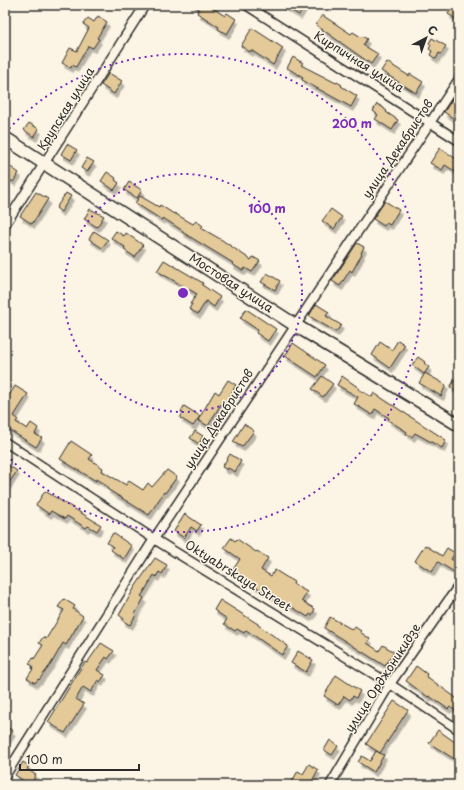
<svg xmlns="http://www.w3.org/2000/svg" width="464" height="790" viewBox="0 0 464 790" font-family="'Playpen Sans',sans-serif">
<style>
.building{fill:#e4c999;stroke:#2b2b2b;filter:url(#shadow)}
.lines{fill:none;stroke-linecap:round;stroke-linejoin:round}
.street-casing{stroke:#2b2b2b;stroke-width:11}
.secondary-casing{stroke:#2b2b2b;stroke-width:15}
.street{stroke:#fcf5e5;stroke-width:8}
.secondary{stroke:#fcf5e5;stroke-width:12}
.ring{fill:none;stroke:#7b2cbf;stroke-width:2;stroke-dasharray:2 4}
.labels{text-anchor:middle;stroke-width:3;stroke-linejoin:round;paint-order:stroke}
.street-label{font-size:12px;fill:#2b2b2b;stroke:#fcf5e5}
.centre{fill:#7b2cbf;stroke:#fcf5e5;stroke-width:2}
.ring-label{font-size:12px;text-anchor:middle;font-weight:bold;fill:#7b2cbf;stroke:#fcf5e5;stroke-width:3;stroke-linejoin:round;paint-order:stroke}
</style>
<defs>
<filter id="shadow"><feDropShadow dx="2.5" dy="4.5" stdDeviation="0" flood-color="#0004"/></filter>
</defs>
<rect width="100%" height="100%" fill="#fcf5e5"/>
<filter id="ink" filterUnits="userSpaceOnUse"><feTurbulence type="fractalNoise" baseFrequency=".025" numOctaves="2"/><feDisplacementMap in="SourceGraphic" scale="8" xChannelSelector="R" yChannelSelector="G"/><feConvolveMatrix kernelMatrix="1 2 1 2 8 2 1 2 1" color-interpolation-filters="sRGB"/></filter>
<g filter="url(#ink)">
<path class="building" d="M 192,5 L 216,5 L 214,9 L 225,16 L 227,13 L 236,19 L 227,34 L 218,29 L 219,27 L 197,13 L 199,9 Z
M 282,5 L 305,5 L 299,15 Z
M 453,6 L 459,10 L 459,21 L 448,14 Z
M 322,15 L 351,34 L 353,32 L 361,37 L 362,36 L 367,39 L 363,45 L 378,54 L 371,64 L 316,25 Z
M 98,16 L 107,22 L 97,38 L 99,39 L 93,48 L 88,46 L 76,67 L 72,65 L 71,68 L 62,63 L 70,48 L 77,51 L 89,28 L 83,24 L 88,18 L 94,22 Z
M 252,28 L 283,48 L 273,65 L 251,50 L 250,52 L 241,46 Z
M 432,38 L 446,46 L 441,54 L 439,53 L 436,59 L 430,55 L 432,51 L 429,49 L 431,45 L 429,43 Z
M 293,57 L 303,63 L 301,65 L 336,83 L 337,82 L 342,85 L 341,86 L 357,96 L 351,107 L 302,80 L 303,77 L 287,68 Z
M 387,62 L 409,76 L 410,74 L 423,82 L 416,93 L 381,71 Z
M 109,73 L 122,81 L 114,94 L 101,85 Z
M 453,98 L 459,101 L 459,122 L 444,112 Z
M 377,104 L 384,108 L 384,109 L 387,111 L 386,112 L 398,120 L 392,130 L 375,119 L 378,115 L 373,111 Z
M 29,123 L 39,129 L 34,137 L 24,130 Z
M 67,144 L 77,150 L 71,160 L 61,154 Z
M 440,148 L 455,158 L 459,152 L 459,174 L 445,165 L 442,170 L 430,163 Z
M 87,158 L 94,162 L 87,172 L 81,168 Z
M 5,163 L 19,173 L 13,182 L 5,176 Z
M 107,172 L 116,178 L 115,180 L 119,183 L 114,190 L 101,181 Z
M 129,182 L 142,190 L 137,198 L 124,190 Z
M 36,192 L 48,199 L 32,224 L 20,216 Z
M 66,193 L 71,196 L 61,212 L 56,208 Z
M 140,196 L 159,207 L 160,205 L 174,214 L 174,213 L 193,224 L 196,221 L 203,226 L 201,228 L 222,240 L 251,260 L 253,257 L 260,261 L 252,272 L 245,268 L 243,271 L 232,264 L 233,263 L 182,232 L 183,231 L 163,218 L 162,220 L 135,203 Z
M 385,201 L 399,210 L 390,225 L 386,223 L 384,226 L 373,219 Z
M 90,209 L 104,216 L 97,227 L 84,219 Z
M 331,209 L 342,217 L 334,229 L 322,221 Z
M 94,231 L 108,240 L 102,248 L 89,239 Z
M 116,231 L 124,236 L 126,233 L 143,245 L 135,257 L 124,250 L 125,247 L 111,238 Z
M 357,243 L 364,247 L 361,253 L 362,254 L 352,272 L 350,270 L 340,286 L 332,281 Z
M 164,260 L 203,283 L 202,285 L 220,297 L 214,307 L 206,301 L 198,314 L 189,309 L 192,304 L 190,304 L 197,294 L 157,271 Z
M 267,273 L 280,281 L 275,290 L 261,282 Z
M 316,304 L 329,312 L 326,316 L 341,325 L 336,332 L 309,316 Z
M 246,309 L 276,329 L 268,341 L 256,333 L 258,330 L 240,318 Z
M 398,340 L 405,345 L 390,368 L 372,355 L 380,342 L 392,350 Z
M 293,343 L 325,365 L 317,377 L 285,356 Z
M 418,357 L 425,362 L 424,363 L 429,367 L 424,374 L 412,365 Z
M 425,373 L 446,385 L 441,396 L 419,383 Z
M 459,374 L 459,393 L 450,387 Z
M 322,376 L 333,384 L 323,397 L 312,389 Z
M 342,376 L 359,388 L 358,389 L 372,397 L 374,393 L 446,440 L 442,448 L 415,433 L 412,437 L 406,434 L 407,432 L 388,420 L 389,418 L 375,409 L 372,415 L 361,408 L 354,404 L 358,397 L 337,385 Z
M 228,380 L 236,385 L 224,406 L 221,404 L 208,426 L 198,420 L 215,391 L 219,394 Z
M 15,386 L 28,394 L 14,416 L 18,419 L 16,422 L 27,429 L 31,423 L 38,428 L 35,434 L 42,438 L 36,447 L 5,427 L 5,402 Z
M 184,406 L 200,416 L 193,426 L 180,418 L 183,413 L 181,412 Z
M 244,424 L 254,431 L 242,447 L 233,442 Z
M 195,431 L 203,436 L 199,444 L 190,438 Z
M 71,441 L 92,455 L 89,459 L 103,468 L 102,471 L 126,485 L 129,481 L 143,490 L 148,483 L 152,487 L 167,470 L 177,477 L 165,493 L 164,492 L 149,515 L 107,489 L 108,487 L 96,479 L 96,481 L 60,459 Z
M 230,454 L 241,461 L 235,472 L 228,468 L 227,470 L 222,467 Z
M 5,463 L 17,471 L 5,489 Z
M 45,491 L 101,525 L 97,531 L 88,526 L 86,528 L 67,516 L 65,519 L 51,511 L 49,514 L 36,505 Z
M 185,514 L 201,525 L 197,531 L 191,527 L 184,538 L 174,531 Z
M 113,533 L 132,546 L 124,559 L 111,550 L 113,547 L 107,543 Z
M 231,538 L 235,541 L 237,539 L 256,552 L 257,551 L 268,558 L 261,570 L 271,576 L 275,570 L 294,582 L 293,584 L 307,592 L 302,601 L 315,609 L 312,615 L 310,614 L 308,617 L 282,601 L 282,602 L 269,595 L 232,571 L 240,559 L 224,548 Z
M 425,545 L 442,556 L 447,548 L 455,553 L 451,559 L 459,564 L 454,572 L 438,562 L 432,572 L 415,561 Z
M 155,558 L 167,565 L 162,574 L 159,572 L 156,577 L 154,575 L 144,592 L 141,596 L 144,598 L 135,614 L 136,615 L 130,625 L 123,621 L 124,619 L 119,615 L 135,587 Z
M 64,599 L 75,606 L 73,609 L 83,616 L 66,645 L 63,643 L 51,664 L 39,680 L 38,679 L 35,683 L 27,678 L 33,669 L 32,668 L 33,666 L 29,664 L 33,658 L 34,659 L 43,645 L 39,643 L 43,637 L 46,639 L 64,610 L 58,607 Z
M 220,600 L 258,624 L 258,625 L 288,646 L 282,655 L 246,630 L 244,633 L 237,629 L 235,631 L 224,624 L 227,619 L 214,610 Z
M 330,617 L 353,630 L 355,627 L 361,631 L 360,632 L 370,639 L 367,643 L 379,651 L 383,645 L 394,652 L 385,666 L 324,628 Z
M 101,643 L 114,651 L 108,659 L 106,657 L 97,670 L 105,675 L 100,682 L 98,680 L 91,692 L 83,687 L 76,699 L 84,704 L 65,733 L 48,722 L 79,671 L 85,662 L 87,663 Z
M 298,651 L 313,660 L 306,672 L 291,663 Z
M 416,666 L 427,674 L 426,676 L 459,700 L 459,713 L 450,707 L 448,709 L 429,696 L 428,697 L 406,681 Z
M 336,675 L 360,691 L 356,698 L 353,696 L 350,700 L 344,696 L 338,705 L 324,696 Z
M 394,701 L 408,710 L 380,753 L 366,744 Z
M 5,726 L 13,731 L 5,744 Z
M 438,730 L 459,745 L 459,762 L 429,743 Z
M 330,740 L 338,746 L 332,755 L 324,750 Z
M 376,751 L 384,755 L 374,772 L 358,762 L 362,756 L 370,761 Z
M 23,762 L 29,766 L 27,769 L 36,775 L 30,785 L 15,775 Z
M 309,764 L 318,770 L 310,785 L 290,785 L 298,771 L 303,774 Z"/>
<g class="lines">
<defs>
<path id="street" d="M 246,5 L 459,141
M 5,225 L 145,5
M 5,442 L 154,539 L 390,684 L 459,730
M 5,776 L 154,539 L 459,79
M 330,785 L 390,684 L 459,585"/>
<path id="secondary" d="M 5,138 L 295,325 L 459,425"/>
</defs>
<use href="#street" class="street-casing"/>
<use href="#secondary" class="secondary-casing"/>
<use href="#street" class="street"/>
<use href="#secondary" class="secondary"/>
</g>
</g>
<g class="ring">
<circle cx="183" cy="293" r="119"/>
<path d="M5 133A239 239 0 1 1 5 453"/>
</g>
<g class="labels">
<g class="street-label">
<text transform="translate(359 62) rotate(32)" y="4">Кирпичная улица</text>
<text transform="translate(66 109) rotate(-58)" y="4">Крупская улица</text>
<text transform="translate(398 149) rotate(-56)" y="4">улица Декабристов</text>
<text transform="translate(231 283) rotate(33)" y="4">Мостовая улица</text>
<text transform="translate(219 419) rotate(-57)" y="4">улица Декабристов</text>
<text transform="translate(238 576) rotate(32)" y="4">Oktyabrskaya Street</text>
<text transform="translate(383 678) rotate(-57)" y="4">улица Орджоникидзе</text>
</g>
</g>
<circle cx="183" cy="293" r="6" class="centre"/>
<g class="ring-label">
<text x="352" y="128">200 m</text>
<text x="267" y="213">100 m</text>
</g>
<rect width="464" height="790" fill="none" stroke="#fcf5e5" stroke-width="20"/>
<rect x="10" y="10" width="444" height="770" fill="none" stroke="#2b2b2b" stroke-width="1.5" filter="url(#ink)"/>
<g transform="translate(426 38) rotate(41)" stroke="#fcf5e5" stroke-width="3" paint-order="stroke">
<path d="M0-3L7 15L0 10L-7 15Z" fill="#2b2b2b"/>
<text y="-6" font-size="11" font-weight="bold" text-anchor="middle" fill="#2b2b2b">С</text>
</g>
<path d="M20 764v6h119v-6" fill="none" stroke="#2b2b2b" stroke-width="2"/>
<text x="26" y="764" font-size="12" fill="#2b2b2b" stroke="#fcf5e5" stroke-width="3" paint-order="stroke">100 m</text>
</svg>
